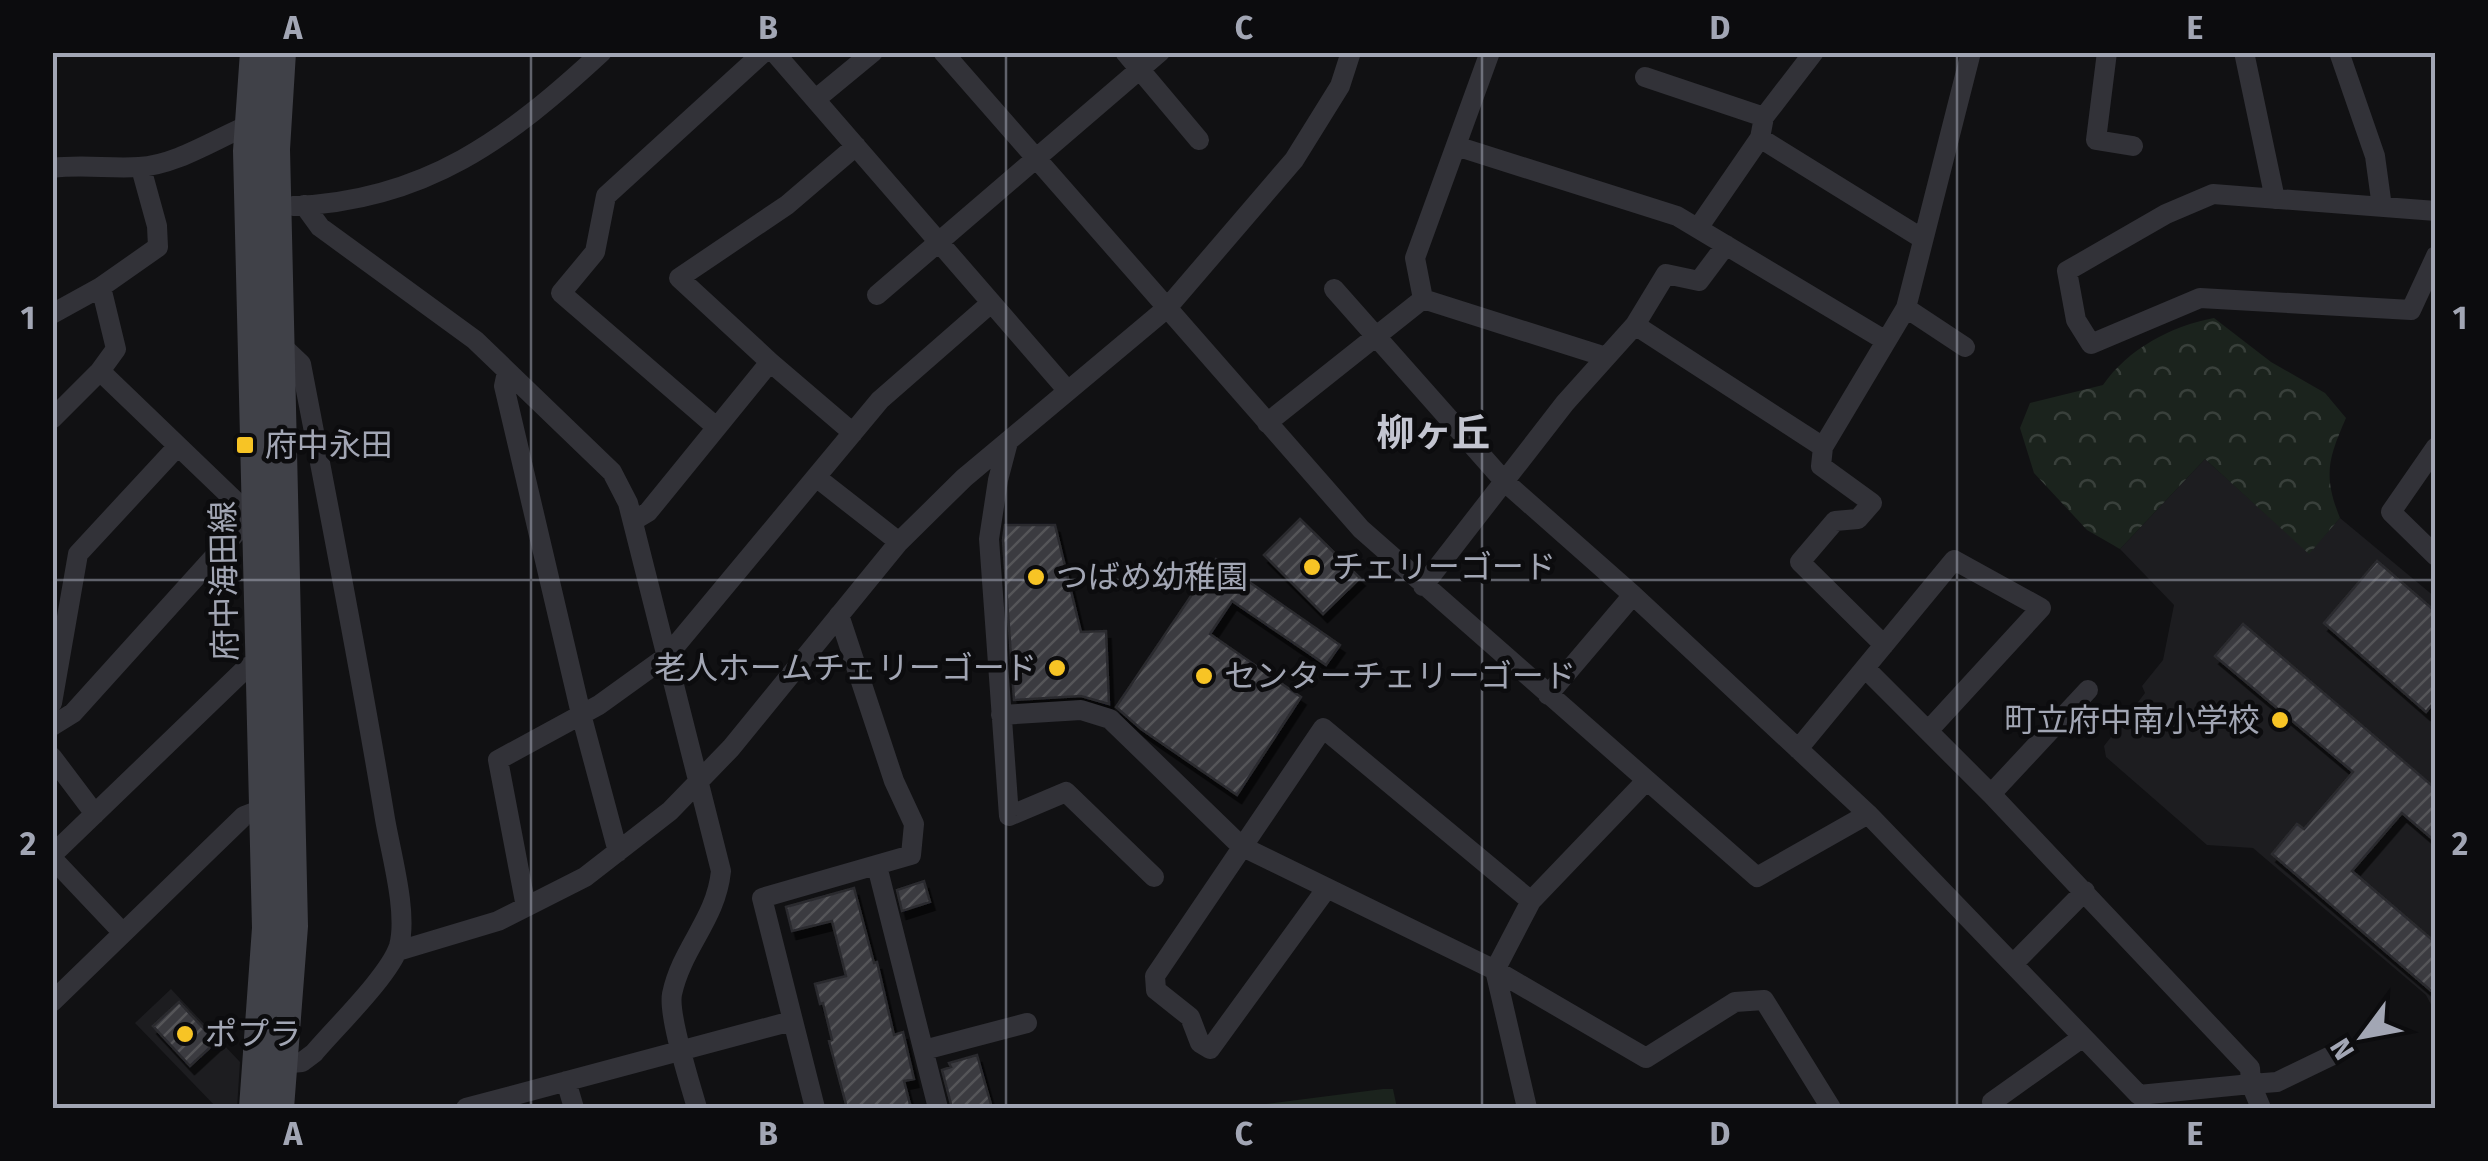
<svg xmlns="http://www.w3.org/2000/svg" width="2488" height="1161" viewBox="0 0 2488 1161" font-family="'Fira Sans','Noto Sans JP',sans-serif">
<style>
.built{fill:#1d1d20}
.forest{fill:url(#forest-crowns)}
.pitch{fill:#1b231d}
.building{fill:url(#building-hatch);stroke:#2b2b2f;stroke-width:2.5;filter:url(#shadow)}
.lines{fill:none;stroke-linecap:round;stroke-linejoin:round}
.minor{stroke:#323238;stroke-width:20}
.secondary{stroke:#404148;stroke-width:30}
.grid{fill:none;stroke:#a2a6b4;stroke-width:2.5;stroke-opacity:0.55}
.poi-dot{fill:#f7c425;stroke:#0c0c0e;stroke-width:4}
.labels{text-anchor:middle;stroke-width:9;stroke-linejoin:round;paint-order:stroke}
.poi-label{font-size:32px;fill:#a2a6b4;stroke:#0c0c0e;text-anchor:start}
.street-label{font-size:32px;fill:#a2a6b4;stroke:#0c0c0e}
.quarter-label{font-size:38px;font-weight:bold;fill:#c3c5d0;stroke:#0c0c0e}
.neatline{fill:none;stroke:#a2a6b4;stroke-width:4}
.grid-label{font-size:32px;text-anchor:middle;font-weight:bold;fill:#a2a6b4}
</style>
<defs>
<pattern id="forest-crowns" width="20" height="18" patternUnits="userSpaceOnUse" patternTransform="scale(2.5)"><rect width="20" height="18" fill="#1b231d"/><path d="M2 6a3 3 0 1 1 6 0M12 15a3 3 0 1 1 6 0" fill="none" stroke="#39403b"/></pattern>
<pattern id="building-hatch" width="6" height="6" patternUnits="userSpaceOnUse" patternTransform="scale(2.5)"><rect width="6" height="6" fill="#3b3b40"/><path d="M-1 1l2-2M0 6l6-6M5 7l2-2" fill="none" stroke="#545459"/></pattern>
<filter id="shadow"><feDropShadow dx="4.5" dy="8" stdDeviation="0" flood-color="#0009"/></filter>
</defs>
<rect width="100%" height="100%" fill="#111113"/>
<path class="built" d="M 2205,459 L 2309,553 L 2340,518 L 2435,597 L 2435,1012 L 2426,995 L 2253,848 L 2207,845 L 2106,757 L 2104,746 L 2145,693 L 2142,686 L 2163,660 L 2174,605 L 2120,549 Z
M 171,989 L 240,1062 L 237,1108 L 217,1108 L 135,1023 Z"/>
<path class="forest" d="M 2214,318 L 2271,362 L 2325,393 L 2346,418 C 2328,459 2323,476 2340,518 L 2309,554 L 2205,459 L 2120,549 L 2087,530 L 2034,473 L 2020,428 L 2030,403 L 2103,385 C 2128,349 2171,326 2214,318 Z"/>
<path class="pitch" d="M 1393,1089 L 1397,1108 L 1235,1108 L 1383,1089 Z"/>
<path class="building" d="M 1300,519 L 1360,578 L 1323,614 L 1264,555 Z
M 1005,525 L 1055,525 L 1081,632 L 1106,631 L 1109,704 L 1081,696 L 1014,700 L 1003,540 Z
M 1216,559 L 1340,645 L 1326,665 L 1232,601 L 1210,634 L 1301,697 L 1237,795 L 1141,729 L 1116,707 Z
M 2377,561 L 2436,612 L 2436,700 L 2426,712 L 2324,623 Z
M 2243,624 L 2436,789 L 2436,842 L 2402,813 L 2352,871 L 2436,943 L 2436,995 L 2272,854 L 2297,824 L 2304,829 L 2353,772 L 2215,656 Z
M 924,881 L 930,902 L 902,911 L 897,890 Z
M 854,888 L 874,963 L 877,962 L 894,1035 L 903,1032 L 914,1079 L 904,1081 L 911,1108 L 847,1108 L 829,1041 L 832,1040 L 823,1003 L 820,1004 L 815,984 L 846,976 L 832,921 L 792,931 L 786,907 Z
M 179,1002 L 216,1042 L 190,1066 L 153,1026 Z
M 977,1055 L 992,1108 L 952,1108 L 942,1070 L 951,1067 L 949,1063 Z"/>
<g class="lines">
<path class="minor" d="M 774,52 L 1068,391
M 943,52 L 1361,529 L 1757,877 L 1868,814
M 1125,52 L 1199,140
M 1814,52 L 1764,117 L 1760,138 L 1923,239
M 2107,52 L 2096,140 L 2133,146
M 2244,52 L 2275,199
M 2339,52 L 2375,156 L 2382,207
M 1645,77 L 1764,117
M 816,99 L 873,52
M 1456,146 L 1677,216 L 1886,341
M 52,168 C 82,164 110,169 139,167 C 176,165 215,139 249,125
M 304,205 L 320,227 L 475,340 L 612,472 L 628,503 L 721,871 C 716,920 682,947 672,994 C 668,1016 690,1083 697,1108
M 293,206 C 426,201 509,138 602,52
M 2436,211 L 2213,194 L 2166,214 L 2067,271 L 2076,320 L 2091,344 L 2200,298 L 2411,310 L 2436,256
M 1698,228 L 1760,138
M 1334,289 L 1505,482 L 1633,595 L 1868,814 L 2139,1095 L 2251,1084 L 2261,1108
M 877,295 L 1160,52
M 1423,299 L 1606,357
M 1906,308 L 1965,347
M 52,314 L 101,287 L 158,247 L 157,226 L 141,168
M 1635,325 L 1823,447 L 1906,308 L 1971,52
M 100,371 L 251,516
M 507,372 L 504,386 L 581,714 L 618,852
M 52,419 L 100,371 L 116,349 L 101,287
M 1267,423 L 1423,299 L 1415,258 L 1490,52
M 715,426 L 561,293 L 595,252 L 606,196 L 764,52
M 853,433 L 770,362 L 679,278 L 787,205 L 856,146
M 1008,442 L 998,480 L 989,539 L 1009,816 L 1066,792 L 1154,877
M 1823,447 L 1821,466 L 1872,503 L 1858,519 L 1835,521 L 1800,562 L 1884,645
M 2436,447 L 2391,512 L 2436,556
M 816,477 L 899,542
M 633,521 L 648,512 L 770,362
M 1423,586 L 1565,403 L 1635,325 L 1666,274 L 1699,281 L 1726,245
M 1865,668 L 1991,794 L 2250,1068 L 2251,1084 L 2277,1082 L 2339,1052
M 1548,695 L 1633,595
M 52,703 L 78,554 L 178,446
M 1001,715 L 1081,710 L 1110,719 L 1241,846 L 1495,970 L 1646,1058 L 1735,1002 L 1764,1000 L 1831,1108
M 52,726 L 73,713 L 251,516 L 261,516
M 1798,749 L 1954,560 L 2041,608 L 1928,731
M 52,757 L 95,814
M 1991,794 L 2088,690
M 52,855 L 242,672 L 247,667 L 269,664
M 52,858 L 123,933
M 877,866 L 938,1108
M 1327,888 L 1210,1049 L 1200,1043 L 1190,1017 L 1156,990 L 1155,976 L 1323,728 L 1531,901
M 526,907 L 498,760 L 599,705 L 667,656 L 880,400 L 991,303
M 398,951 L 498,921 L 585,877 L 670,811 L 731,748 L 899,542 L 964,478 L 1167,308 L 1294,160 L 1340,86 L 1351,52
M 2013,964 L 2085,891
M 52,1002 L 244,816 L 265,808
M 924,1050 L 1027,1023
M 271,1065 L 302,1062 L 314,1053 C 335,1028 390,975 399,946 C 408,913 391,854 385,819 C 360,667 330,515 301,364 L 281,345
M 566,1081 L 574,1108
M 466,1108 L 792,1021
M 815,1108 L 762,898 L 911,855 L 914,824 L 894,781 L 839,615
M 1527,1108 L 1495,970 L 1531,901 L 1646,781
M 1996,1108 L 1992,1102 L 2083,1037"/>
<path class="secondary" d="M 254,1108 L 267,928 L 248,151 L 255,52
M 279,1108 L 293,926 L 275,149 L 281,52"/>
</g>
<path class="grid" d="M 531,52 L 531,1108M 1006,52 L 1006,1108M 1482,52 L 1482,1108M 1957,52 L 1957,1108M 52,580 L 2436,580"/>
<g class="poi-dot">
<rect x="235" y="435" width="20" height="20" rx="5"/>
<circle cx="1312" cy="567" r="10"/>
<circle cx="1036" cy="577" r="10"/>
<circle cx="1057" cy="668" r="10"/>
<circle cx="1204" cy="676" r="10"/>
<circle cx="2280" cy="720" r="10"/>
<circle cx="185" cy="1034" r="10"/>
</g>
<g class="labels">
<g class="poi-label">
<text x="265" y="456">府中永田</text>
<text x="1332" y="578">チェリーゴード</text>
<text x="1056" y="588">つばめ幼稚園</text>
<text x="1037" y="679" text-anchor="end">老人ホームチェリーゴード</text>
<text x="1224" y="687">センターチェリーゴード</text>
<text x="2260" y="731" text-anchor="end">町立府中南小学校</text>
<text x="205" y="1045">ポプラ</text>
</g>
<g class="street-label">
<text transform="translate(224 581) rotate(-91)" y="11">府中海田線</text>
</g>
<g class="quarter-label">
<text x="1433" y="446">柳ヶ丘</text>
</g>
</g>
<rect width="2488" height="1161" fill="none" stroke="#0c0c0e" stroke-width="110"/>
<g transform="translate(2363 1036) rotate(238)" stroke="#0c0c0e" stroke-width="8" paint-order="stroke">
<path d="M0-8L18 38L0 25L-18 38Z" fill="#a2a6b4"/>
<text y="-15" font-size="28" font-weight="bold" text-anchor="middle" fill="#a2a6b4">N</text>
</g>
<rect x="55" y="55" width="2378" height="1051" class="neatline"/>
<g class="grid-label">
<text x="293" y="39">A</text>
<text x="768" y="39">B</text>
<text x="1244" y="39">C</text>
<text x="1720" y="39">D</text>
<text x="2195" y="39">E</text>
<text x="28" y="329">1</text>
<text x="2460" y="329">1</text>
<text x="28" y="855">2</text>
<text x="2460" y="855">2</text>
<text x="293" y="1145">A</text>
<text x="768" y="1145">B</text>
<text x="1244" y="1145">C</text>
<text x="1720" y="1145">D</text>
<text x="2195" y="1145">E</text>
</g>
</svg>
